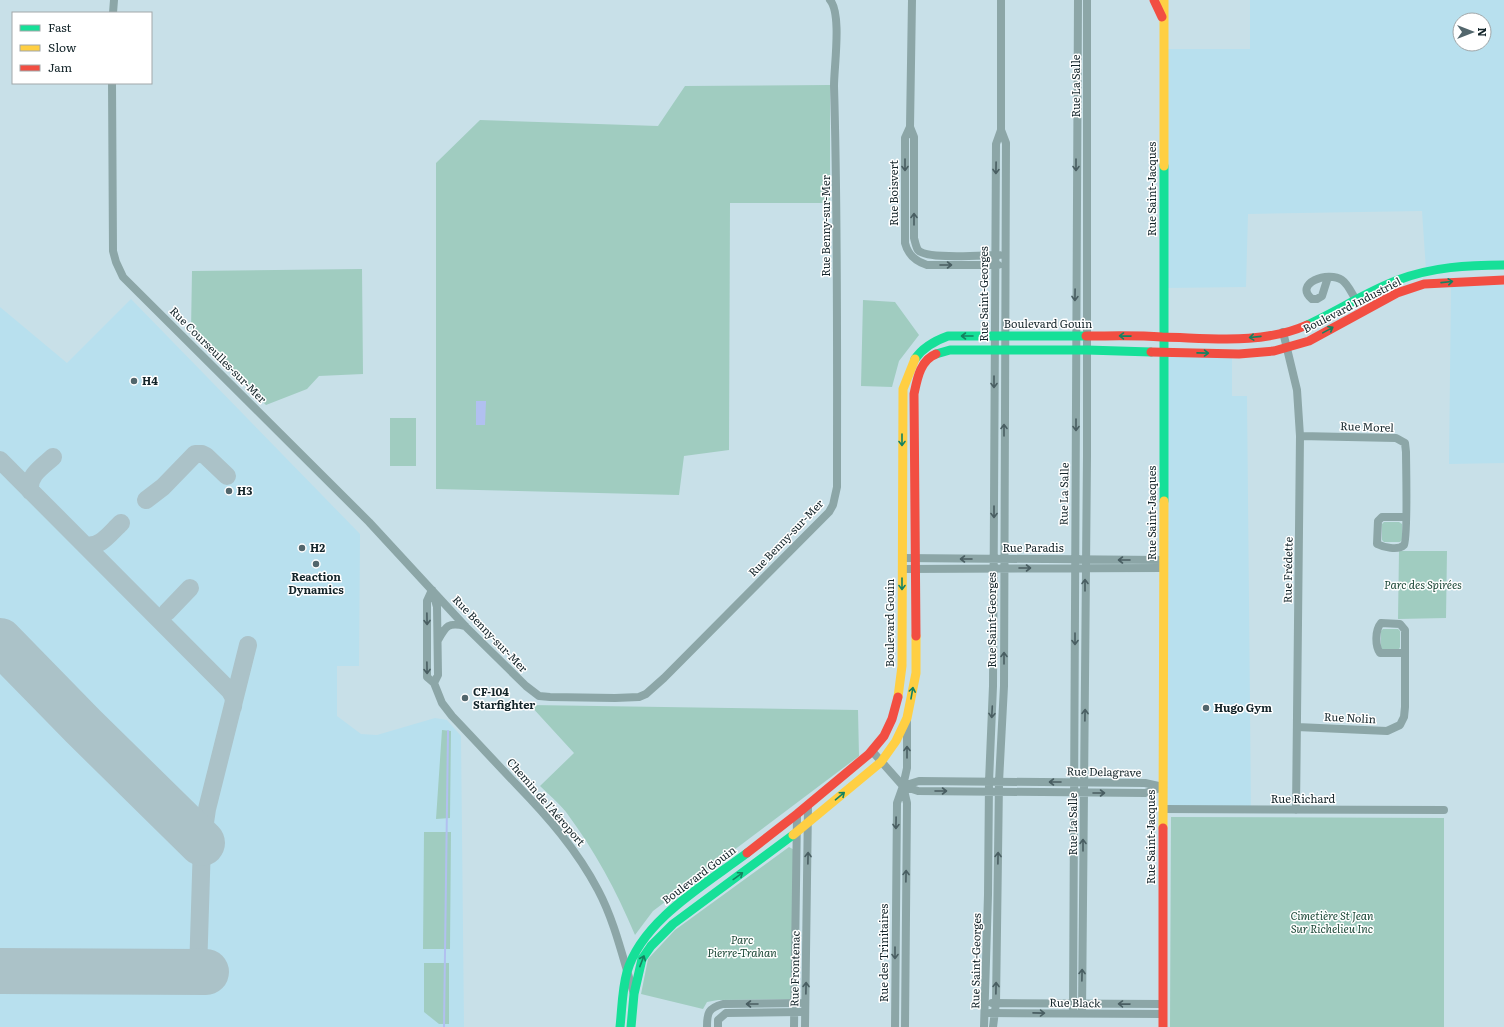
<svg xmlns="http://www.w3.org/2000/svg" width="1504" height="1027" viewBox="0 0 1504 1027" font-family="Literata,serif">
<style>
.built{fill:#b8e0ee;fill-rule:evenodd}
.green{fill:#a0ccc0}
.water{fill:#b1c0f0}
.lines{fill:none;stroke-linecap:round;stroke-linejoin:round}
.stream{stroke:#b1c0f0;stroke-width:2}
.taxiway{stroke:#abc2c8;stroke-width:18}
.runway{stroke:#abc2c8;stroke-width:46}
.street{stroke:#8ca6a7;stroke-width:8}
.fast{stroke:#16e098;stroke-width:9}
.slow{stroke:#ffcf43;stroke-width:9}
.jam{stroke:#f24e42;stroke-width:9}
.oneway{stroke:#495e62}
.oneway2{stroke:#148260}
.poi-dot{fill:#52666c;stroke:#fff;stroke-width:1.5}
.labels{text-anchor:middle;stroke-width:3;stroke-linejoin:round;paint-order:stroke}
.street-label{font-size:11px;fill:#132429;stroke:#fff}
.poi-label{font-size:11px;font-weight:bold;fill:#132429;stroke:#fff;text-anchor:start}
.park-label{font-size:11px;font-style:italic;fill:#1c4837;stroke:#fff}
</style>
<rect width="100%" height="100%" fill="#c8e0e8"/>
<path class="built" d="M 1250,0 L 1504,0 L 1504,265 L 1426,270 L 1422,211 L 1248,214 L 1246,287 L 1164,288 L 1164,49 L 1250,49 ZM 1460,20 L 1484,20 L 1484,44 L 1460,44 Z
M 1451,285 L 1504,285 L 1504,463 L 1449,464 Z
M 131,299 L 360,534 L 359,666 L 337,666 L 337,716 L 361,734 L 377,735 L 435,718 L 447,720 L 461,736 L 464,1027 L 0,1027 L 0,307 L 67,363 Z
M 1164,352 L 1232,354 L 1232,396 L 1247,396 L 1251,810 L 1163,809 Z"/>
<path class="green" d="M 830,85 L 830,203 L 730,203 L 729,450 L 684,456 L 679,495 L 436,489 L 436,163 L 480,120 L 658,126 L 685,86 Z
M 362,269 L 363,374 L 319,376 L 307,389 L 266,405 L 191,331 L 192,271 Z
M 863,300 L 895,302 L 919,335 L 899,361 L 892,387 L 861,386 Z
M 390,418 L 416,418 L 416,466 L 390,466 Z
M 1384,522 L 1399,522 L 1402,524 L 1402,540 L 1400,542 L 1384,542 L 1382,540 L 1382,524 Z
M 1399,551 L 1447,551 L 1446,618 L 1398,619 Z
M 1383,629 L 1398,629 L 1400,631 L 1400,647 L 1399,649 L 1382,649 L 1381,647 L 1381,631 Z
M 530,705 L 858,710 L 859,756 L 653,911 L 635,935 C 616,890 595,851 566,812 C 559,803 549,795 540,786 L 574,753 Z
M 442,730 L 451,731 L 450,818 L 436,819 Z
M 1171,817 L 1444,818 L 1444,1027 L 1170,1027 Z
M 424,832 L 451,832 L 450,949 L 423,949 Z
M 789,847 L 798,852 L 793,999 L 718,1000 L 707,1002 L 703,1009 L 641,994 L 648,959 L 675,930 Z
M 424,963 L 449,963 L 449,1024 L 439,1024 L 424,1012 Z"/>
<path class="water" d="M 476,401 L 486,401 L 485,425 L 476,425 Z"/>
<g class="lines">
<path class="stream" d="M 444,1027 L 448,731"/>
<path class="taxiway" d="M 0,460 L 230,691 L 234,698 L 233,707
M 30,491 C 28,475 42,467 53,457
M 146,500 L 163,487 L 195,454 L 202,454 L 206,456 L 227,476
M 85,545 C 100,549 111,532 121,523
M 167,612 L 190,588
M 198,972 L 202,843 L 207,809 L 248,645"/>
<path class="runway" d="M 0,641 L 83,726 L 202,843
M 0,971 L 206,972"/>
<path class="street" d="M 912,0 L 910,127 L 914,137 L 914,238 C 915,241 916,247 918,250 C 926,260 984,255 999,255
M 113,13 L 114,0
M 112,83 L 113,251 L 116,262 L 123,277 L 369,522 L 465,626 L 526,686 L 539,696 L 550,697 L 615,698 L 639,697 L 646,694 L 664,678 L 829,512 L 833,505 L 837,487 C 837,353 838,220 834,86 C 834,66 842,14 830,0
M 910,127 L 905,138 L 905,243 C 908,255 915,261 927,265 L 998,265
M 1328,277 L 1322,296 L 1317,299 L 1312,299 C 1293,284 1328,270 1342,280 C 1348,284 1352,294 1356,300
M 1283,332 L 1297,390 L 1300,436 L 1296,810
M 1300,436 L 1396,438 L 1405,443 L 1406,452 C 1406,464 1408,540 1404,545 C 1398,551 1383,547 1377,544 L 1378,521 L 1382,517 L 1406,517
M 902,558 L 1163,560
M 902,569 L 1163,568
M 432,590 L 427,601 L 427,677 L 434,683 L 442,703 L 452,716 C 474,739 495,762 517,785 C 548,817 577,850 598,890 C 615,922 623,959 634,994
M 433,593 L 437,607 L 438,675 L 434,683
M 438,640 C 446,626 448,622 465,626
M 1297,727 L 1387,731 L 1400,725 L 1404,717 L 1405,707 L 1405,630 L 1400,624 L 1381,623 C 1375,630 1375,646 1380,653 L 1405,653
M 872,751 L 903,786 L 918,791 L 1145,793 L 1163,787
M 903,786 L 919,781 L 1145,783 L 1163,787
M 903,786 L 907,803 L 905,1027
M 1163,809 L 1444,810
M 992,1003 L 1163,1004
M 990,1013 L 1163,1014
M 1073,1014 L 1078,0
M 1082,1014 L 1087,456 L 1087,0
M 707,1027 C 707,1013 708,1008 723,1004 L 799,1003
M 718,1027 L 718,1020 L 726,1013 L 800,1012
M 794,1027 L 797,815
M 805,1027 L 808,806
M 895,1027 L 897,803 L 903,786 L 907,768 L 907,720
M 984,1027 L 988,895 L 989,782 L 993,686 L 996,144 L 1001,130
M 993,1027 L 996,1003 L 999,782 L 1004,686 L 1006,143 L 1001,130 L 1001,0"/>
<path class="fast" d="M 1307,325 C 1338,311 1366,292 1398,280 C 1432,267 1468,265 1504,265
M 936,354 L 950,350 L 1087,350 L 1151,352
M 915,359 C 923,347 934,341 948,336 L 1086,336
M 1164,501 L 1164,166
M 620,1027 C 622,1009 622,990 627,972 C 642,920 706,884 747,853
M 631,1027 L 634,994 L 642,959 L 651,946 L 673,924 L 793,835"/>
<path class="slow" d="M 1164,166 L 1164,0
M 898,697 L 902,666 L 903,389 L 915,359
M 1163,828 L 1164,501
M 793,835 L 881,762 L 896,741 L 907,718 L 916,673 L 916,636"/>
<path class="jam" d="M 1154,0 L 1162,17
M 1086,336 C 1111,336 1137,335 1162,337 C 1210,338 1262,345 1307,325
M 1151,352 L 1239,354 L 1274,351 L 1309,341 L 1397,293 L 1424,284 L 1504,280
M 916,636 L 914,394 C 917,380 920,360 936,354
M 747,853 L 797,814 L 869,754 L 884,736 L 892,719 L 898,697
M 1163,1027 L 1163,828"/>
</g>
<defs><path id="oneway-shaft" d="M-6 0H5M1.5-3L5.5 0L1.5 3" fill="none" stroke-width="1.6" stroke-linecap="round" stroke-linejoin="round"/></defs>
<g class="oneway">
<use href="#oneway-shaft" transform="translate(905 165) rotate(90)"/>
<use href="#oneway-shaft" transform="translate(1076 165) rotate(90)"/>
<use href="#oneway-shaft" transform="translate(996 168) rotate(91)"/>
<use href="#oneway-shaft" transform="translate(914 219) rotate(-90)"/>
<use href="#oneway-shaft" transform="translate(946 265)"/>
<use href="#oneway-shaft" transform="translate(1075 295) rotate(91)"/>
<use href="#oneway-shaft" transform="translate(994 382) rotate(90)"/>
<use href="#oneway-shaft" transform="translate(1076 425) rotate(90)"/>
<use href="#oneway-shaft" transform="translate(1004 430) rotate(-90)"/>
<use href="#oneway-shaft" transform="translate(994 512) rotate(90)"/>
<use href="#oneway-shaft" transform="translate(966 559) rotate(-180)"/>
<use href="#oneway-shaft" transform="translate(1124 560) rotate(-180)"/>
<use href="#oneway-shaft" transform="translate(1025 568)"/>
<use href="#oneway-shaft" transform="translate(1085 585) rotate(-90)"/>
<use href="#oneway-shaft" transform="translate(427 619) rotate(89)"/>
<use href="#oneway-shaft" transform="translate(1075 639) rotate(90)"/>
<use href="#oneway-shaft" transform="translate(1004 658) rotate(-90)"/>
<use href="#oneway-shaft" transform="translate(427 668) rotate(89)"/>
<use href="#oneway-shaft" transform="translate(992 712) rotate(93)"/>
<use href="#oneway-shaft" transform="translate(1085 715) rotate(-89)"/>
<use href="#oneway-shaft" transform="translate(907 752) rotate(-90)"/>
<use href="#oneway-shaft" transform="translate(1055 782) rotate(-180)"/>
<use href="#oneway-shaft" transform="translate(941 791)"/>
<use href="#oneway-shaft" transform="translate(1099 793)"/>
<use href="#oneway-shaft" transform="translate(896 823) rotate(91)"/>
<use href="#oneway-shaft" transform="translate(1083 845) rotate(-90)"/>
<use href="#oneway-shaft" transform="translate(808 858) rotate(-89)"/>
<use href="#oneway-shaft" transform="translate(998 858) rotate(-89)"/>
<use href="#oneway-shaft" transform="translate(906 876) rotate(-89)"/>
<use href="#oneway-shaft" transform="translate(895 953) rotate(90)"/>
<use href="#oneway-shaft" transform="translate(1082 975) rotate(-89)"/>
<use href="#oneway-shaft" transform="translate(806 988) rotate(-89)"/>
<use href="#oneway-shaft" transform="translate(996 988) rotate(-89)"/>
<use href="#oneway-shaft" transform="translate(752 1004) rotate(180)"/>
<use href="#oneway-shaft" transform="translate(1124 1004) rotate(-179)"/>
<use href="#oneway-shaft" transform="translate(1039 1013) rotate(1)"/>
</g>
<g class="oneway2">
<use href="#oneway-shaft" transform="translate(1447 282) rotate(-6)"/>
<use href="#oneway-shaft" transform="translate(1328 330) rotate(-29)"/>
<use href="#oneway-shaft" transform="translate(967 336) rotate(180)"/>
<use href="#oneway-shaft" transform="translate(1125 336) rotate(-179)"/>
<use href="#oneway-shaft" transform="translate(1255 337) rotate(174)"/>
<use href="#oneway-shaft" transform="translate(1203 353) rotate(1)"/>
<use href="#oneway-shaft" transform="translate(902 440) rotate(90)"/>
<use href="#oneway-shaft" transform="translate(902 584) rotate(90)"/>
<use href="#oneway-shaft" transform="translate(912 693) rotate(-80)"/>
<use href="#oneway-shaft" transform="translate(840 796) rotate(-40)"/>
<use href="#oneway-shaft" transform="translate(738 876) rotate(-36)"/>
<use href="#oneway-shaft" transform="translate(642 961) rotate(-69)"/>
</g>
<g class="poi-dot">
<circle cx="134" cy="381" r="4"/>
<circle cx="229" cy="491" r="4"/>
<circle cx="302" cy="548" r="4"/>
<circle cx="316" cy="564" r="4"/>
<circle cx="465" cy="698" r="4"/>
<circle cx="1206" cy="708" r="4"/>
</g>
<g class="labels">
<g class="street-label">
<text transform="translate(1076 86) rotate(-90)" y="4">Rue La Salle</text>
<text transform="translate(1152 189) rotate(-90)" y="4">Rue Saint-Jacques</text>
<text transform="translate(894 193) rotate(-90)" y="4">Rue Boisvert</text>
<text transform="translate(826 226) rotate(-90)" y="4">Rue Benny-sur-Mer</text>
<text transform="translate(984 294) rotate(-90)" y="4">Rue Saint-Georges</text>
<text transform="translate(1352 305) rotate(-27)" y="4">Boulevard Industriel</text>
<text x="1048" y="328">Boulevard Gouin</text>
<text transform="translate(218 355) rotate(45)" y="4">Rue Courseulles-sur-Mer</text>
<text transform="translate(1367 427) rotate(2)" y="4">Rue Morel</text>
<text transform="translate(1064 494) rotate(-89)" y="4">Rue La Salle</text>
<text transform="translate(1152 513) rotate(-90)" y="4">Rue Saint-Jacques</text>
<text transform="translate(786 538) rotate(-46)" y="4">Rue Benny-sur-Mer</text>
<text x="1033" y="552">Rue Paradis</text>
<text transform="translate(1288 570) rotate(-89)" y="4">Rue Frédette</text>
<text transform="translate(992 620) rotate(-90)" y="4">Rue Saint-Georges</text>
<text transform="translate(890 623) rotate(-90)" y="4">Boulevard Gouin</text>
<text transform="translate(490 634) rotate(46)" y="4">Rue Benny-sur-Mer</text>
<text transform="translate(1350 718) rotate(3)" y="4">Rue Nolin</text>
<text transform="translate(1104 772) rotate(1)" y="4">Rue Delagrave</text>
<text x="1303" y="803">Rue Richard</text>
<text transform="translate(546 802) rotate(49)" y="4">Chemin de l'Aéroport</text>
<text transform="translate(1073 824) rotate(-90)" y="4">Rue La Salle</text>
<text transform="translate(1151 837) rotate(-90)" y="4">Rue Saint-Jacques</text>
<text transform="translate(699 875) rotate(-37)" y="4">Boulevard Gouin</text>
<text transform="translate(884 953) rotate(-90)" y="4">Rue des Trinitaires</text>
<text transform="translate(976 961) rotate(-89)" y="4">Rue Saint-Georges</text>
<text transform="translate(795 969) rotate(-89)" y="4">Rue Frontenac</text>
<text transform="translate(1075 1003) rotate(1)" y="4">Rue Black</text>
</g>
<g class="poi-label">
<text x="142" y="385">H4</text>
<text x="237" y="495">H3</text>
<text x="310" y="552">H2</text>
<text x="316" y="581" text-anchor="middle">Reaction<tspan x="316" dy="13">Dynamics</tspan></text>
<text x="473" y="696">CF-104<tspan x="473" dy="13">Starfighter</tspan></text>
<text x="1214" y="712">Hugo Gym</text>
</g>
<g class="park-label">
<text x="1423" y="589">Parc des Spirées</text>
<text x="1332" y="920">Cimetière St Jean<tspan x="1332" dy="13">Sur Richelieu Inc</tspan></text>
<text x="742" y="944">Parc<tspan x="742" dy="13">Pierre-Trahan</tspan></text>
</g>
</g>
<rect x="12" y="12" width="140" height="72" fill="#ffffff" stroke="#a1a7a9"/>
<rect x="20" y="25" width="20" height="6" fill="#16e098" stroke="#a1a7a9"/>
<text x="48" y="32" font-size="12" fill="#132429">Fast</text>
<rect x="20" y="45" width="20" height="6" fill="#ffcf43" stroke="#a1a7a9"/>
<text x="48" y="52" font-size="12" fill="#132429">Slow</text>
<rect x="20" y="65" width="20" height="6" fill="#f24e42" stroke="#a1a7a9"/>
<text x="48" y="72" font-size="12" fill="#132429">Jam</text>
<g transform="translate(1472 32) rotate(90)"><circle r="19" fill="#ffffff" stroke="#a1a7a9"/>
<path d="M0-3L7 15L0 10L-7 15Z" fill="#52666c"/>
<text y="-6" font-size="11" font-weight="bold" text-anchor="middle" fill="#132429">N</text>
</g>
</svg>
